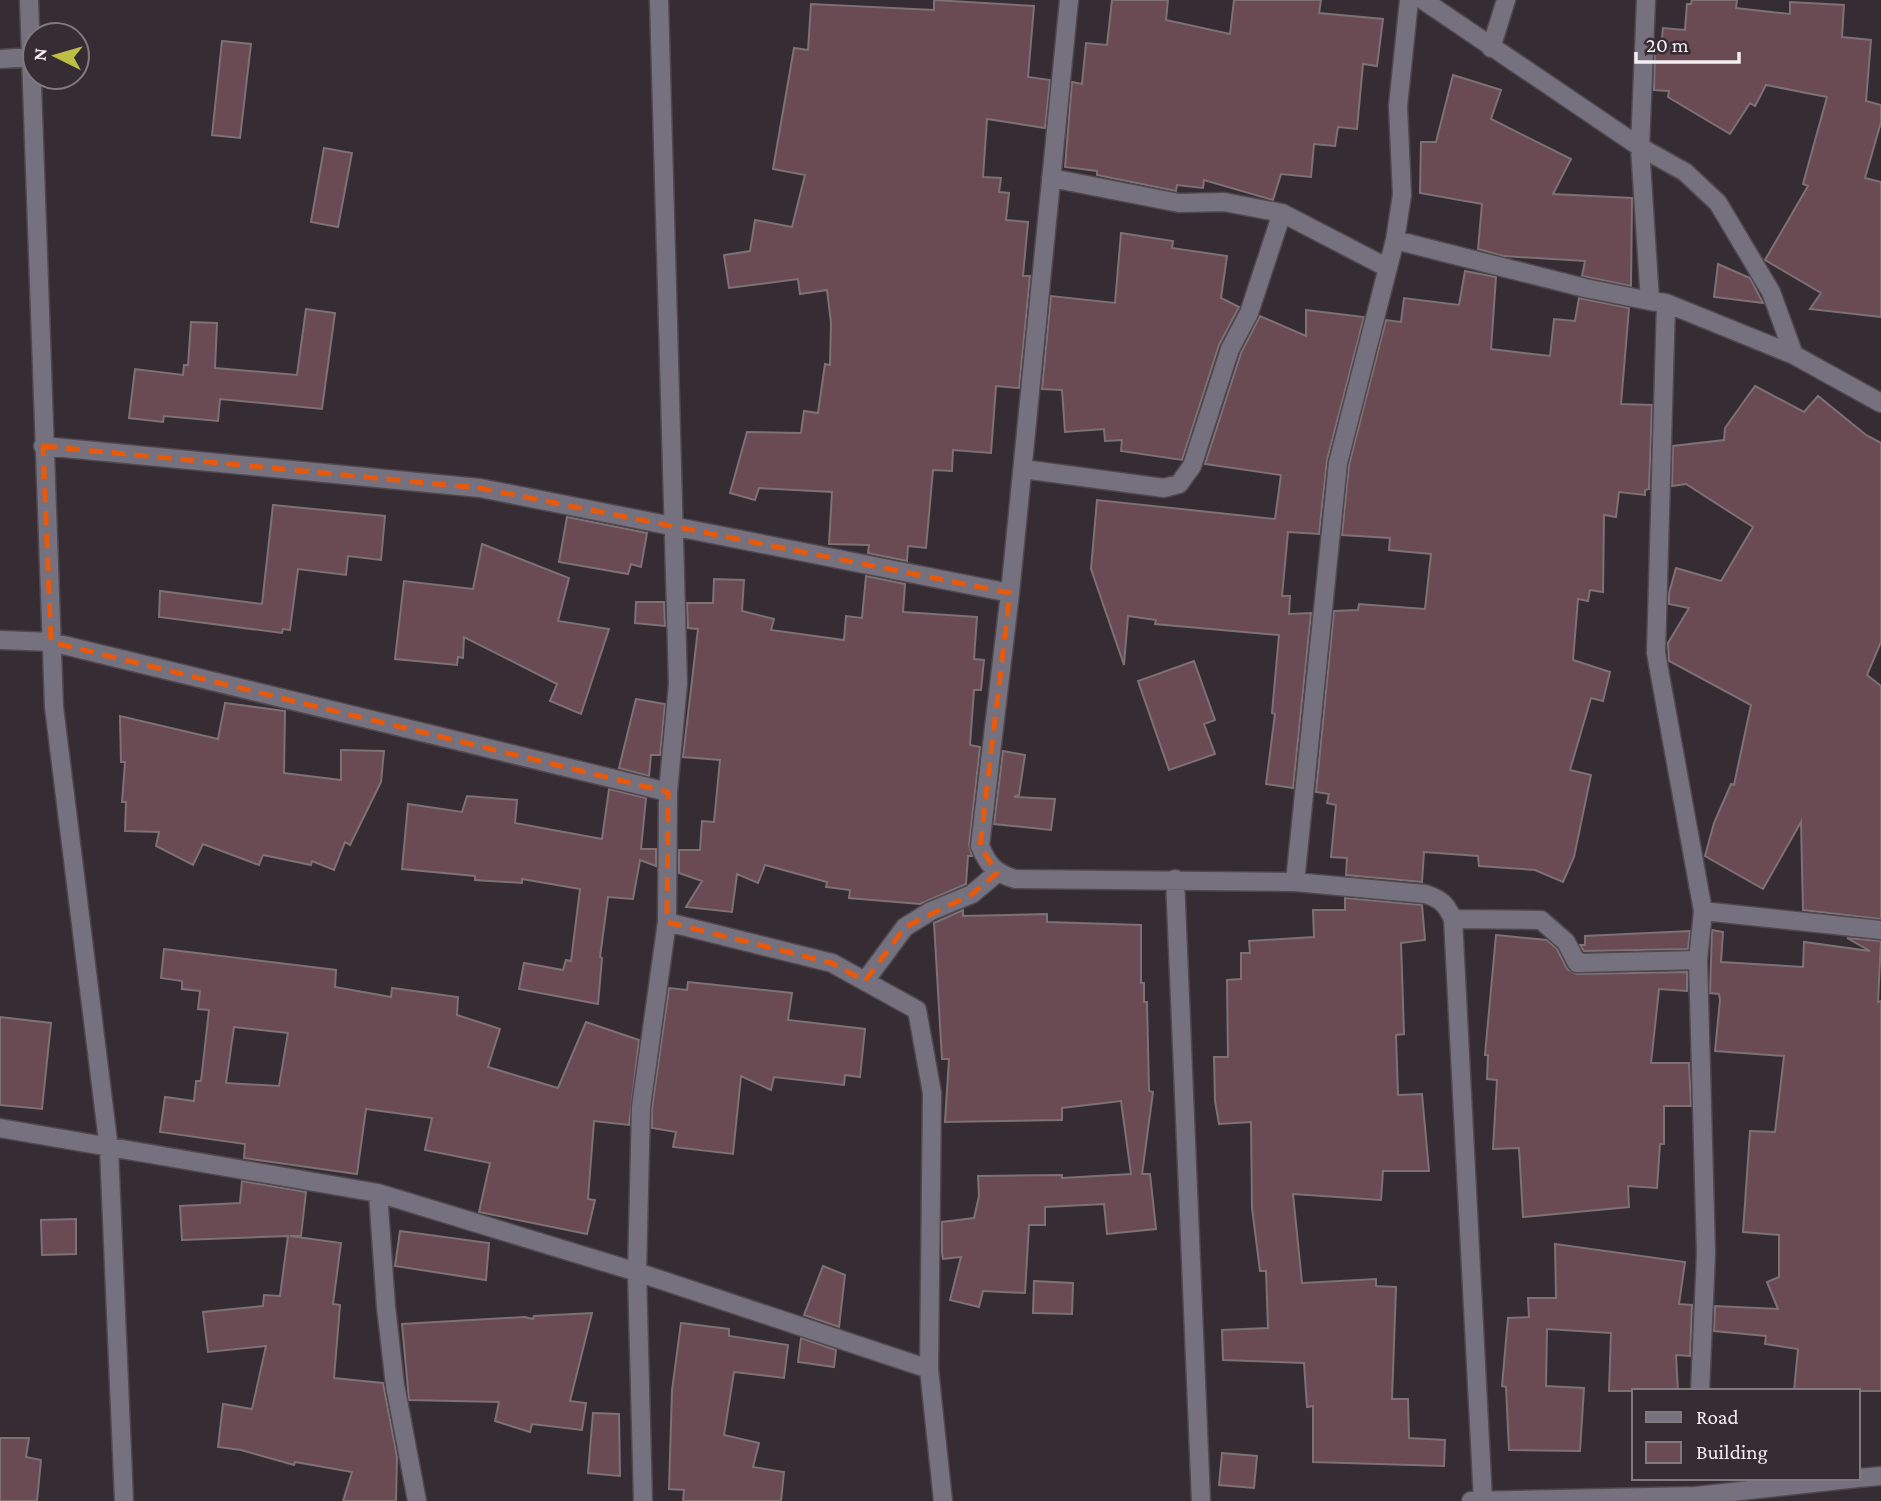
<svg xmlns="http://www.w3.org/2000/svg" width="1881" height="1501" viewBox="0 0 1881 1501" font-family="'Crimson Pro',serif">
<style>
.building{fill:#6a4a53;stroke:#7d7174;stroke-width:2;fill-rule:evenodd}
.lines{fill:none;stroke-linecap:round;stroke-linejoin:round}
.minor-casing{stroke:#50484e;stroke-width:21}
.minor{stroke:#76717e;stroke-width:18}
.marked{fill:none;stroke:#e8590c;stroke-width:5;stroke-dasharray:14 9;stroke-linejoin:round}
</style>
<rect width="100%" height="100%" fill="#352d33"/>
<path class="building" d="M 934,0 L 1034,6 L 1028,77 L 1050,80 L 1045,128 L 987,119 L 983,177 L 1001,178 L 999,192 L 1009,193 L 1006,220 L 1028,222 L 1023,276 L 1030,276 L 1019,388 L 996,386 L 991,453 L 953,450 L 952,471 L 933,470 L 926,548 L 908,546 L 907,561 L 868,553 L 869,545 L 829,544 L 832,492 L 759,488 L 755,500 L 730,493 L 747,432 L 801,433 L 804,411 L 818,413 L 825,364 L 830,365 L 831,323 L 827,290 L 800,294 L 798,279 L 729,288 L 724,255 L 750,251 L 755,220 L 792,227 L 805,175 L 773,169 L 794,48 L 808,50 L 811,4 L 934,10 Z
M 1112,0 L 1168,0 L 1166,20 L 1230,34 L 1234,0 L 1321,0 L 1319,13 L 1383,19 L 1377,66 L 1363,64 L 1357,129 L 1338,127 L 1335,146 L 1314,144 L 1311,177 L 1281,174 L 1273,200 L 1204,180 L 1203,188 L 1177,185 L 1176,191 L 1097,175 L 1097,171 L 1065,167 L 1072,82 L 1082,84 L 1086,43 L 1107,45 Z
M 1692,0 L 1737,0 L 1736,8 L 1790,14 L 1790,2 L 1844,5 L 1842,37 L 1871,40 L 1866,101 L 1881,105 L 1881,122 L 1865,178 L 1881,182 L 1881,317 L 1810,309 L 1821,293 L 1765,260 L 1808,186 L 1803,184 L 1827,97 L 1766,85 L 1755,106 L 1750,103 L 1730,134 L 1668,97 L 1669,91 L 1654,90 L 1655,49 L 1661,49 L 1663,28 L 1685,30 L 1687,4 L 1691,4 Z
M 222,41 L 251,44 L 240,138 L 212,135 Z
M 1453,75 L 1501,90 L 1491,119 L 1571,159 L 1553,194 L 1632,198 L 1631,286 L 1582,276 L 1585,261 L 1503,256 L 1478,249 L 1482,204 L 1420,193 L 1421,142 L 1436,142 Z
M 324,148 L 352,153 L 338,227 L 311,222 Z
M 1121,233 L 1173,241 L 1172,248 L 1227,256 L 1221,298 L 1239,307 L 1219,345 L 1182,460 L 1121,451 L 1122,440 L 1105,441 L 1104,429 L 1065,432 L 1062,390 L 1042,389 L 1051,296 L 1115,303 Z
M 1718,264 L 1750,278 L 1763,303 L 1714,297 Z
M 1465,271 L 1496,277 L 1491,349 L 1550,356 L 1554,319 L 1575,321 L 1579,298 L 1629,308 L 1621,404 L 1652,405 L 1649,489 L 1645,490 L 1645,495 L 1619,492 L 1616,517 L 1604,515 L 1603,592 L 1590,590 L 1588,601 L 1578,599 L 1573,660 L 1610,672 L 1603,701 L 1591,698 L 1570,770 L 1591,775 L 1574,857 L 1563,882 L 1535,870 L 1479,866 L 1478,856 L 1424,852 L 1422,882 L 1346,875 L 1347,858 L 1331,857 L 1336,805 L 1327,803 L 1329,794 L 1316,792 L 1334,611 L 1358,610 L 1359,604 L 1425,609 L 1431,554 L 1389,550 L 1390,538 L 1342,535 L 1349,465 L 1386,320 L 1401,322 L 1404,298 L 1459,305 Z
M 306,309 L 335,313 L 322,409 L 220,399 L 218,421 L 164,416 L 163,422 L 129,418 L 135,369 L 183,375 L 184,365 L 188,365 L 191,322 L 217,323 L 215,368 L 297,375 Z
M 1306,310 L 1364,317 L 1327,460 L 1319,534 L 1288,532 L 1282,596 L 1290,596 L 1289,614 L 1311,613 L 1293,788 L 1266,784 L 1275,714 L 1272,713 L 1279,635 L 1155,624 L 1156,620 L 1128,616 L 1124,665 L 1091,569 L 1097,500 L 1275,519 L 1281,475 L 1205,464 L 1241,353 L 1260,316 L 1306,336 Z
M 1755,386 L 1804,412 L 1818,396 L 1866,435 L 1881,443 L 1881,642 L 1867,675 L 1881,686 L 1881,919 L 1803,910 L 1801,822 L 1763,889 L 1705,856 L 1714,823 L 1731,784 L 1734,785 L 1751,705 L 1669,661 L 1668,643 L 1689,608 L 1669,604 L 1669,593 L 1676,568 L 1721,581 L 1753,527 L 1686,484 L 1672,486 L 1673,446 L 1724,440 L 1725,428 Z
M 273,505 L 385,516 L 381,560 L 348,556 L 346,575 L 298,569 L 290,630 L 283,629 L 282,633 L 159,617 L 160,591 L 262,604 Z
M 567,517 L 647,533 L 641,567 L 631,564 L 628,574 L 559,562 Z
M 482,544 L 569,578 L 558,621 L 609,629 L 581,714 L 550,701 L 557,684 L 464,637 L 463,658 L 458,657 L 457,665 L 395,659 L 404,581 L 473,589 Z
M 866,576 L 905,584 L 903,612 L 977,617 L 974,659 L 984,660 L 981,690 L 974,690 L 970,745 L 980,747 L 969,845 L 972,856 L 968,856 L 966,884 L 920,904 L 849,898 L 850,890 L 826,887 L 827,882 L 765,865 L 758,883 L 737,874 L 732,912 L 686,907 L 702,881 L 679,873 L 679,850 L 700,850 L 702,821 L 714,822 L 720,760 L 683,757 L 698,629 L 688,628 L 687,603 L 713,603 L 714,579 L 744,580 L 742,611 L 774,619 L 771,630 L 844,640 L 846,616 L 862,618 Z
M 636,602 L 664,602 L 665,626 L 635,623 Z
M 1194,661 L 1215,720 L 1204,724 L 1215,754 L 1169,770 L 1138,681 Z
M 636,699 L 665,704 L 660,755 L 651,755 L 649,776 L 619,768 Z
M 225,703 L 285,711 L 284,773 L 341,780 L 341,750 L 384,751 L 381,782 L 350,845 L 345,842 L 334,870 L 312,861 L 311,865 L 263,855 L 259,865 L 203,844 L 193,865 L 156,846 L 159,832 L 125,831 L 126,802 L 122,802 L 125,762 L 121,762 L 120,716 L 218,739 Z
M 1003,751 L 1025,755 L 1019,795 L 1014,797 L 1055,799 L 1051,830 L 994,824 Z
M 609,789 L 646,798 L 641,849 L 656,849 L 656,866 L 640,860 L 633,899 L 608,897 L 600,957 L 602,958 L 598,1004 L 519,989 L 524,963 L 563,970 L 566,960 L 571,961 L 580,889 L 522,879 L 522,883 L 475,880 L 475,876 L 402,869 L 408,804 L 462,812 L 467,796 L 517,800 L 515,823 L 602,839 Z
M 1345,898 L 1422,905 L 1425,940 L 1401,943 L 1404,1034 L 1396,1035 L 1398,1095 L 1422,1094 L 1429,1171 L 1383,1171 L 1381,1200 L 1293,1194 L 1302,1283 L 1376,1279 L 1376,1286 L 1396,1287 L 1392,1399 L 1408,1399 L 1409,1438 L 1445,1440 L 1444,1466 L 1313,1462 L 1313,1406 L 1307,1407 L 1304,1363 L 1223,1360 L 1222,1330 L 1268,1328 L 1266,1271 L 1260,1271 L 1252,1208 L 1251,1122 L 1219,1124 L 1215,1101 L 1214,1057 L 1228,1057 L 1227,980 L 1241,979 L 1241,953 L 1250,953 L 1249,941 L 1314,937 L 1313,910 L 1345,910 Z
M 963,910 L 963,916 L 1047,914 L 1047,922 L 1141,925 L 1141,983 L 1144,983 L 1144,1002 L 1147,1002 L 1149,1091 L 1153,1092 L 1142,1174 L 1150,1174 L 1156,1229 L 1107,1234 L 1104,1204 L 1045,1207 L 1045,1225 L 1029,1225 L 1025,1293 L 983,1291 L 979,1307 L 950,1300 L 961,1257 L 943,1259 L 942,1252 L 942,1222 L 974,1218 L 979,1196 L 978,1176 L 1062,1175 L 1062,1178 L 1131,1174 L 1121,1101 L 1062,1108 L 1062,1120 L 945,1122 L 949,1059 L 942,1059 L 934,923 Z
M 1712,930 L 1723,932 L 1721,962 L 1803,967 L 1804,942 L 1870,951 L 1847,938 L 1881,941 L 1878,1002 L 1881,1001 L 1881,1391 L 1794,1391 L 1798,1349 L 1765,1344 L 1766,1336 L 1714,1331 L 1715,1306 L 1778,1309 L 1767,1282 L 1779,1277 L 1779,1235 L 1743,1232 L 1750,1131 L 1775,1132 L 1784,1056 L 1715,1051 L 1720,1000 L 1719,994 L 1710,993 Z
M 1690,931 L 1688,949 L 1584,951 L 1580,945 L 1585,945 L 1585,936 Z
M 1496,935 L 1547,940 L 1557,949 L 1567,969 L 1577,974 L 1687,972 L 1687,991 L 1659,989 L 1651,1063 L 1689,1063 L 1691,1106 L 1664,1106 L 1664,1144 L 1660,1144 L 1657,1188 L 1628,1186 L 1629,1207 L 1523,1217 L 1519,1148 L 1493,1149 L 1497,1080 L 1487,1079 L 1488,1055 L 1485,1055 Z
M 164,949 L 336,970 L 335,987 L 391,997 L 392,988 L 458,997 L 457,1015 L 500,1029 L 488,1067 L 558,1088 L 586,1022 L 639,1040 L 629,1125 L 594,1121 L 588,1199 L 595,1200 L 587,1234 L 479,1212 L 490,1163 L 425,1150 L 432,1118 L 366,1109 L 357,1174 L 244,1158 L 245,1144 L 160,1132 L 165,1097 L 194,1101 L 196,1081 L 201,1081 L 209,1010 L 198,1009 L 200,991 L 182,989 L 182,981 L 161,978 ZM 234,1027 L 288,1033 L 279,1086 L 226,1083 Z
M 688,982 L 792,993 L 788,1020 L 865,1029 L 860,1077 L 845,1075 L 844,1085 L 774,1077 L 771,1090 L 741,1076 L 733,1154 L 673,1147 L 676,1132 L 652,1128 L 652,1108 L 669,988 L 687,990 Z
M 0,1017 L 51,1023 L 42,1109 L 0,1105 Z
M 242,1181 L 306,1192 L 301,1236 L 290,1236 L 341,1243 L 333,1304 L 340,1305 L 334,1378 L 383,1383 L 397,1457 L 396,1501 L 343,1501 L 352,1472 L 295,1462 L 294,1465 L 241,1450 L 218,1447 L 223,1404 L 252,1409 L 266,1346 L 208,1352 L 203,1312 L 263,1306 L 264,1295 L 280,1296 L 288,1236 L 182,1240 L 180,1206 L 240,1203 Z
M 76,1219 L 76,1254 L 42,1255 L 41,1220 Z
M 400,1231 L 489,1243 L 486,1280 L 395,1266 Z
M 1555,1244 L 1685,1262 L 1679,1304 L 1692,1305 L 1690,1356 L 1676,1355 L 1678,1391 L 1609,1391 L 1611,1333 L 1547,1329 L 1546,1386 L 1584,1388 L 1580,1451 L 1509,1450 L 1506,1387 L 1502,1386 L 1508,1318 L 1529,1317 L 1528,1298 L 1556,1298 Z
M 823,1266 L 845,1275 L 839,1327 L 804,1315 Z
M 1034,1281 L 1073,1283 L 1072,1314 L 1033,1313 Z
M 592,1313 L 570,1401 L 586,1403 L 582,1430 L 532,1424 L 530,1432 L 495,1421 L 499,1402 L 409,1400 L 402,1324 L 525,1317 L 533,1319 L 534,1316 Z
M 681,1323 L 729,1329 L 729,1336 L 788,1345 L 784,1378 L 734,1372 L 724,1435 L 759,1443 L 753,1467 L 784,1472 L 781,1501 L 683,1501 L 684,1490 L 669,1489 L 672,1390 Z
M 801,1338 L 836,1350 L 834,1367 L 798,1362 Z
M 593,1413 L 619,1414 L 620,1476 L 588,1473 Z
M 0,1438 L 29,1438 L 26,1457 L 41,1460 L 37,1501 L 0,1501 Z
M 1222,1453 L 1257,1456 L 1254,1488 L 1219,1485 Z"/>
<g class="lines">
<defs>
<path id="minor" d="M 29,0 L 54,707 L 109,1149 L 124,1501
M 1069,0 L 1010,593 L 980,846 C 988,865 995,873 1015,879 L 1295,882 L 1425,894 C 1441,899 1446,904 1453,919 L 1483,1501
M 1423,0 L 1640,147 L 1685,172 L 1718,203 L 1771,292 L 1794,355
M 1646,0 L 1640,147 L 1650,301 L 1666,303 L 1656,653 L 1703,911 L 1698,960 L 1706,1253 L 1700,1391
M 1491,48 L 1506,0
M 0,59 L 31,57
M 1051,178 L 1179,203 L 1224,202 L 1282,213 L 1388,268
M 1395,240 L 1585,288 L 1650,301
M 1666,303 L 1794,355 L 1881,403
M 43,446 L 480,488 L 1010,593
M 1023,469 L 1164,488 L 1179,484 L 1192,466 L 1230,349 L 1249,313 L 1282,213
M 0,640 L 51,642 L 668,792
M 1175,879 L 1201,1501
M 1295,882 L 1338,463 L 1395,240 L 1402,195 L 1398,106 L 1409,0
M 1703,911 L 1881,930
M 1453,919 L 1541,920 L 1566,942 L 1577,963 L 1698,960
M 667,922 L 832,963 L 917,1010 L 932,1093 L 929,1369 L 943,1501
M 865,981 L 905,927 L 931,911 L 972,894 L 997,873
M 0,1128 L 378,1193 L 637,1272 L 929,1369
M 378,1193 L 386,1307 L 395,1385 L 417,1501
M 1858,1478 L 1881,1476
M 643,1501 L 637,1272 L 641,1107 L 667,922 L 668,792 L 678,684 L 659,0
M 1471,1501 L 1696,1496 L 1858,1478"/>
</defs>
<use href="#minor" class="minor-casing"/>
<use href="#minor" class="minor"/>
</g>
<path class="marked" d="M 43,446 L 480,488 L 1010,593 L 980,846 L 997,873 L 972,894 L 905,927 L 865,981 L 832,963 L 667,922 L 668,792 L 51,642 Z"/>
<rect x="1632" y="1389" width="228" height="91" fill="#352d33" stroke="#817a7f" stroke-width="2"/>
<rect x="1646" y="1412" width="35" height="10" fill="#76717e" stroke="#817a7f" stroke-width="2"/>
<text x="1696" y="1424" font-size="21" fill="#f3eef2">Road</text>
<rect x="1646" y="1442" width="35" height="21" fill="#6a4a53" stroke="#817a7f" stroke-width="2"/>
<text x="1696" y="1459" font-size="21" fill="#f3eef2">Building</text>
<g transform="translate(56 56) rotate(275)"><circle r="33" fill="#352d33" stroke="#817a7f" stroke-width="2"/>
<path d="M0-5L12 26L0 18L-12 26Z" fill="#bbc045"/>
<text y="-10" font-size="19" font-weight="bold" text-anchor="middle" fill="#f3eef2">N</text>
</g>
<path d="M1636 52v10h103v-10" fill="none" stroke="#f3eef2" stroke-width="3.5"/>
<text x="1646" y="52" font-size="21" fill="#f3eef2" stroke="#352d33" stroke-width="5" paint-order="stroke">20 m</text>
</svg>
